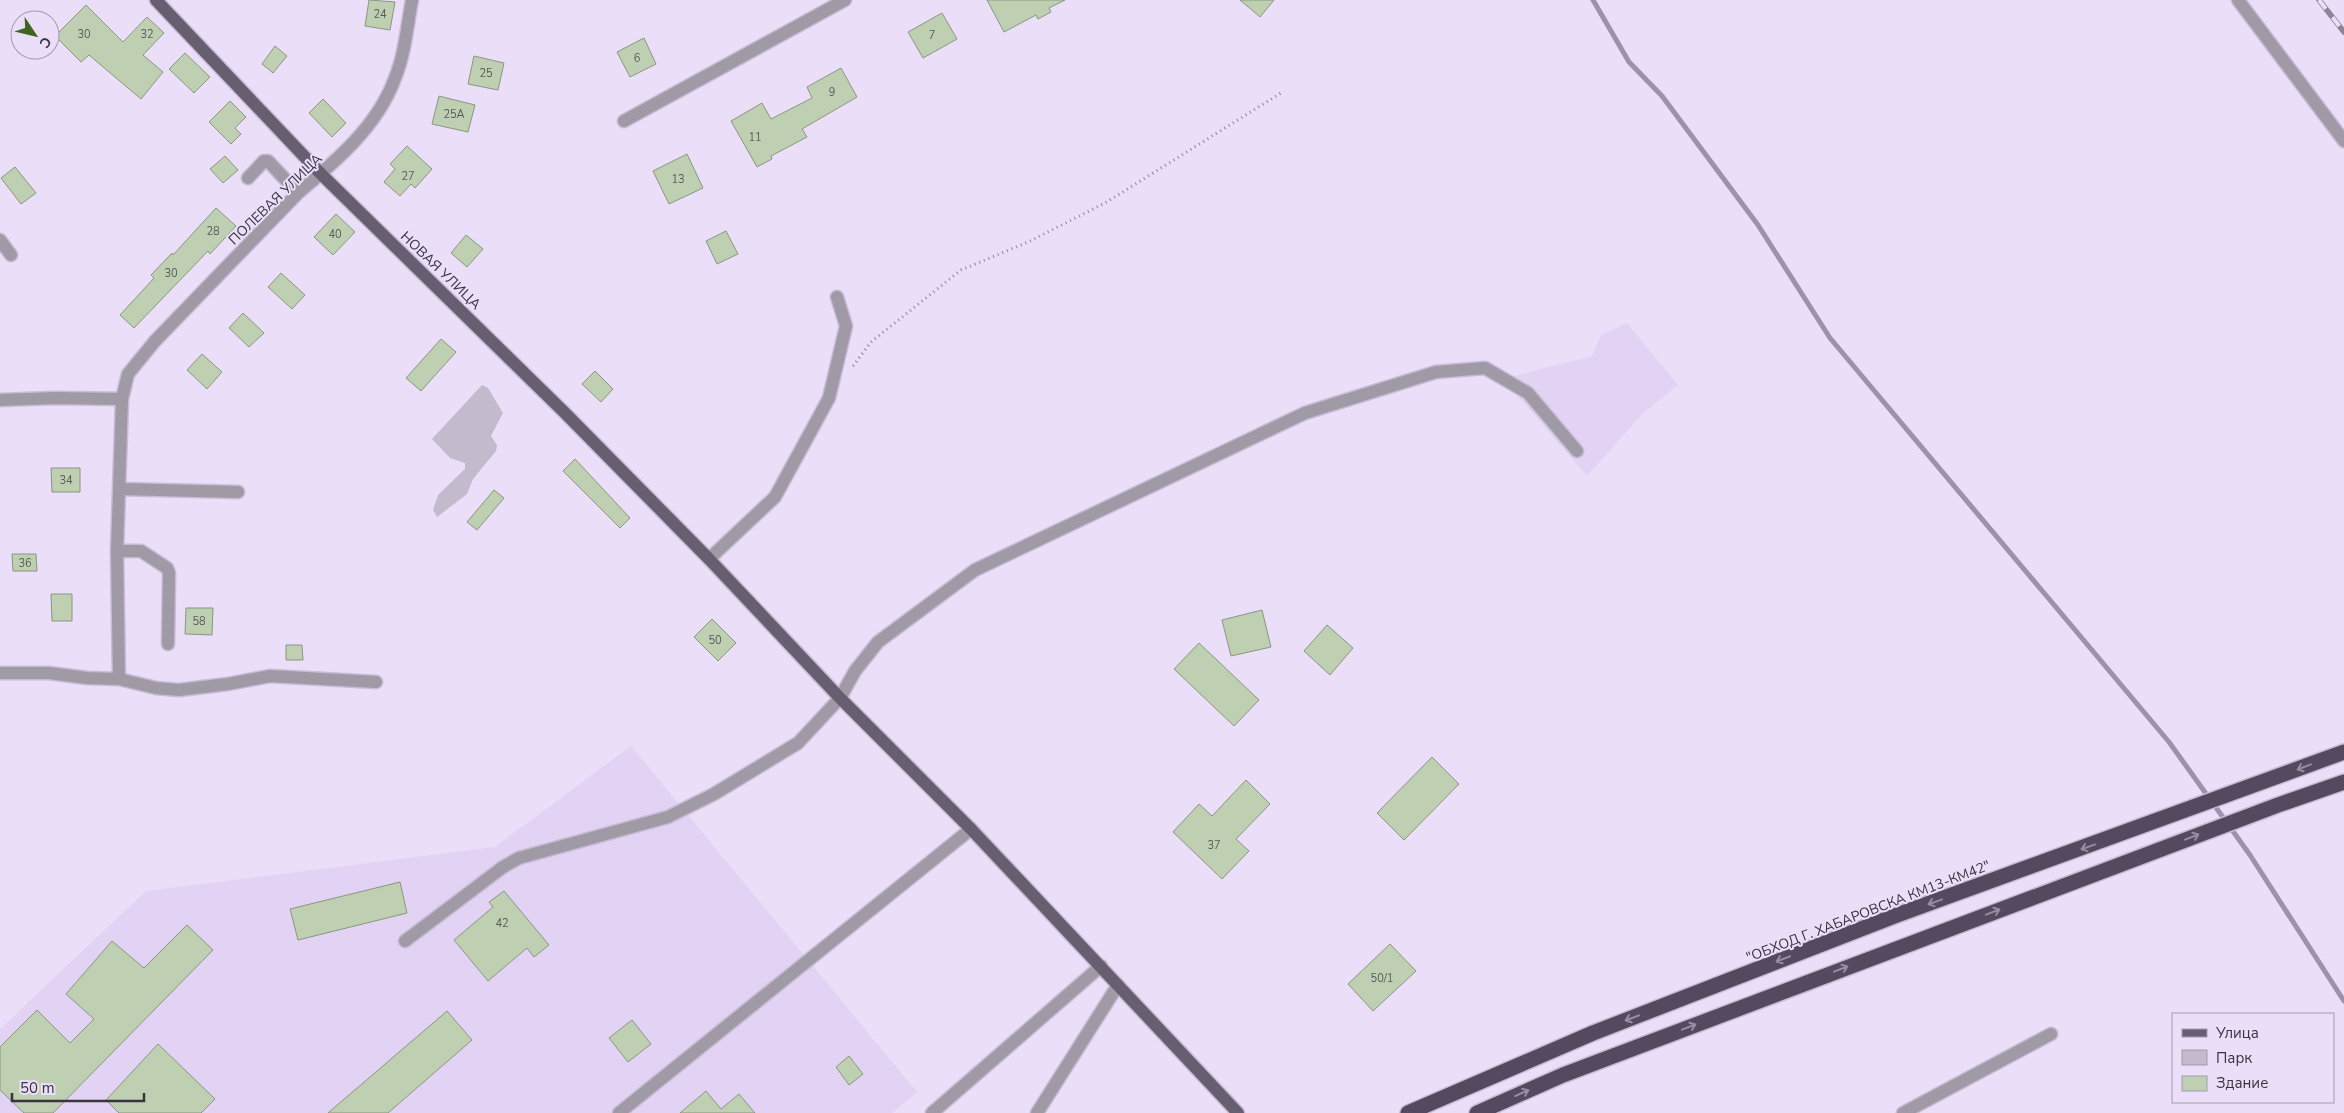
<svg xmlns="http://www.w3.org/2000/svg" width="2344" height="1113" viewBox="0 0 2344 1113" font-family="'Nunito Sans',sans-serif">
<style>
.built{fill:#e2d2f3}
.green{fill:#c3bace}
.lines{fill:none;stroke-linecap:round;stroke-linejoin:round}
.stream{stroke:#9e91ad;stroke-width:5}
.building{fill:#becfb2;stroke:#899780}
.minor-casing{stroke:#c7bcd3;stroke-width:15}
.major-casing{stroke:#c7bcd3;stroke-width:15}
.highway-casing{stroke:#c7bcd3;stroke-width:18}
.path{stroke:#8f8798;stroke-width:3;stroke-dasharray:1 4;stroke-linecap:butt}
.minor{stroke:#9f9aa5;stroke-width:12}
.major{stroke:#675e71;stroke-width:12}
.highway{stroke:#54495f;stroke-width:15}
.rail-casing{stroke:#8d8496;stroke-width:5.5}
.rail{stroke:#eadef8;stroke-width:4;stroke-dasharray:11;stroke-linecap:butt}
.oneway{stroke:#988ca4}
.labels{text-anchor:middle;stroke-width:4;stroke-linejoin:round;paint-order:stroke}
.number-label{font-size:11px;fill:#5a5b5b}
.street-label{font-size:14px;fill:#39343e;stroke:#eadef8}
</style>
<rect width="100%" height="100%" fill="#eadef8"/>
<path class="built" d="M 1627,323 L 1678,385 L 1643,413 L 1587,476 L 1503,379 L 1592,356 L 1601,335 Z
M 631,746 L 917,1092 L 892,1113 L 0,1113 L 0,1029 L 146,891 L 495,847 Z"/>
<path class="green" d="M 482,385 L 488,388 L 503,413 L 491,436 L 497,445 L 496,451 L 473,479 L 467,494 L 437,517 L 433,510 L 438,495 L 465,469 L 465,463 L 450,458 L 432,439 Z"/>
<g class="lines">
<path class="stream" d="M 1593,0 L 1629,62 L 1662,96 L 1758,225 L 1830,338 L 2169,742 L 2250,855 L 2344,1001"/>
</g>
<path class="building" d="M 369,0 L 395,2 L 390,30 L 365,26 Z
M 987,0 L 1065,0 L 1049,8 L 1051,12 L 1038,19 L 1036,15 L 1004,32 Z
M 1240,0 L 1274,0 L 1260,17 Z
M 86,5 L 123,42 L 147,17 L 164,33 L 143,55 L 163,72 L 141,99 L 89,55 L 81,62 L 55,36 Z
M 942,13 L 957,39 L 923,58 L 908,32 Z
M 644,38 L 656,64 L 630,77 L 617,52 Z
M 275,46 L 287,56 L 273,73 L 262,64 Z
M 185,53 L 210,77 L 194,93 L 169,69 Z
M 474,56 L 504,63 L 498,90 L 468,84 Z
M 841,68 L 857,97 L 802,129 L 807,137 L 771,156 L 772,159 L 757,167 L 731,121 L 762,103 L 771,119 L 812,98 L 807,87 Z
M 439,96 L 475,105 L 468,132 L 432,124 Z
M 323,99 L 346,123 L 332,137 L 309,113 Z
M 230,101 L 246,117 L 235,128 L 241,134 L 231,144 L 209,122 Z
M 407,146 L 432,169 L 415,188 L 411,184 L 400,196 L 384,182 L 395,169 L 390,164 Z
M 687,154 L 703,188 L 669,204 L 653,171 Z
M 225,156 L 238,170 L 223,183 L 210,169 Z
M 15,167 L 36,193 L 21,204 L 1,178 Z
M 216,208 L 236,226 L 210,254 L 208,251 L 134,328 L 120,315 L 154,278 L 151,275 L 172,253 L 173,255 Z
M 336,214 L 355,232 L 333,255 L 314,237 Z
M 726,231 L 738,254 L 717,264 L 706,241 Z
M 466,235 L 483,249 L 467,267 L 451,253 Z
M 281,273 L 305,295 L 292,309 L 268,287 Z
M 243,313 L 264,333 L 249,347 L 229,328 Z
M 441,339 L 456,352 L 421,391 L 406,378 Z
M 202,354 L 222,372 L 207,389 L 187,370 Z
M 595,371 L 613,389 L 601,402 L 582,384 Z
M 575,459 L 630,518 L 620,528 L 563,471 Z
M 51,468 L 80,468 L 80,492 L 52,492 Z
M 494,490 L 504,498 L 477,530 L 467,522 Z
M 12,554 L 36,554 L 37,571 L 13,571 Z
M 51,594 L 72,594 L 72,621 L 52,621 Z
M 186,608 L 213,608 L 212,635 L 185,634 Z
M 1262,610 L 1271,647 L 1231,656 L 1222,620 Z
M 712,619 L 736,643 L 718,661 L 694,637 Z
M 1327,625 L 1353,648 L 1330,675 L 1304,651 Z
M 1199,643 L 1259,700 L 1234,726 L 1174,669 Z
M 286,645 L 302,645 L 303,660 L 286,660 Z
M 1432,757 L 1459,784 L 1404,840 L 1377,813 Z
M 1246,780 L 1270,804 L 1236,839 L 1249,851 L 1222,879 L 1173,832 L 1199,804 L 1212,816 Z
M 400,882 L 407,913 L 298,940 L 290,909 Z
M 504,891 L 549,945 L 534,957 L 527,948 L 488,981 L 454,940 L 493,907 L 489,902 Z
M 187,925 L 213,950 L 53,1113 L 24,1113 L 0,1090 L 0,1047 L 37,1010 L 70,1043 L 94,1019 L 66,994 L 112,941 L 144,968 Z
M 1390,944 L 1416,971 L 1373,1011 L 1348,984 Z
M 447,1011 L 472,1040 L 388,1113 L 328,1113 Z
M 632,1020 L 651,1044 L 628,1062 L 609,1038 Z
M 158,1044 L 215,1099 L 201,1113 L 119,1113 L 106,1100 Z
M 849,1056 L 863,1074 L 849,1085 L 836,1067 Z
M 706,1091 L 721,1109 L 739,1094 L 755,1113 L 680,1113 Z"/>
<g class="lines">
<defs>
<path id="minor" d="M 2238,0 L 2344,141
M 624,121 L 845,0
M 248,178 L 264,161 L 268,161 L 298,193
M 0,240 L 11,255
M 0,400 L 55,398 L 122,399
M 119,489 L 238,492
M 117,551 L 119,679 L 156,688 L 179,690 L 228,684 L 270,676 L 376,682
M 709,559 L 775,497 L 829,398 L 846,326 L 837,297
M 168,644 L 169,573 L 167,568 L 141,551 L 117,551 L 122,399 L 128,374 L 155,341 L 298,193 C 336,161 378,126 395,78 C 405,54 407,26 412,0
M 0,673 L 49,673 L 87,678 L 119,679
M 405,941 L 503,867 L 519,858 L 668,817 L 714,794 L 798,743 L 840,698 L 855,671 L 878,642 L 975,570 L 1305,413 L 1436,372 L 1485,368 L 1528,393 L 1577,451
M 619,1113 L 971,829
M 932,1113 L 1101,966
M 1037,1113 L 1118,985
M 1903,1113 L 2051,1034"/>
<path id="major" d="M 156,0 L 321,174 L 565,413 L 709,559 L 840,698 L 971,829 L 1238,1113"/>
<path id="highway" d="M 1408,1113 L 1593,1033 L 1897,915 L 2344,752
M 1477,1113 L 1563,1075 L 2278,805 L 2344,782"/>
</defs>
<use href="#minor" class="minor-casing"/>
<use href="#major" class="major-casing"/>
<use href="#highway" class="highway-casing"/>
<path class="path" d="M 853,366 L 871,342 L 961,270 L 1028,242 L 1105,203 L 1281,93"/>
<use href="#minor" class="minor"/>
<use href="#major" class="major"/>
<use href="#highway" class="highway"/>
<defs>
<path id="rail" d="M 2319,0 L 2344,32"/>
</defs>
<use href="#rail" class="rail-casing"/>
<use href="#rail" class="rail"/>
</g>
<defs><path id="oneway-shaft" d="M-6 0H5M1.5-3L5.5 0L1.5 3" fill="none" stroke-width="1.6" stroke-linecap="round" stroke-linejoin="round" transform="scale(1.25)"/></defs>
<g class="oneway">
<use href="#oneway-shaft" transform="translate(2304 767) rotate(159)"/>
<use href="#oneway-shaft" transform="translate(2192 837) rotate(-21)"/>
<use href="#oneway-shaft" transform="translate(2088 847) rotate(160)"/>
<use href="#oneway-shaft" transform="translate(1935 902) rotate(160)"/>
<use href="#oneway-shaft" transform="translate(1993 912) rotate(-21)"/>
<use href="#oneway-shaft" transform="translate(1783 959) rotate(159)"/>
<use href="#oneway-shaft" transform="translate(1841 969) rotate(-21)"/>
<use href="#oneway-shaft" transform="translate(1632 1018) rotate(159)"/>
<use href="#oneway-shaft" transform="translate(1689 1027) rotate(-21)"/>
<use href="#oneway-shaft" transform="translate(1522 1093) rotate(-24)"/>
</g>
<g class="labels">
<g class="number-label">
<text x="380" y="18">24</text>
<text x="84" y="38">30</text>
<text x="147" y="38">32</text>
<text x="932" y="39">7</text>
<text x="637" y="62">6</text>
<text x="486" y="77">25</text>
<text x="832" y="96">9</text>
<text x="454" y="118">25А</text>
<text x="755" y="141">11</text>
<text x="408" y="180">27</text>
<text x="678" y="183">13</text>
<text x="213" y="235">28</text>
<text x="335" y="238">40</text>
<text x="171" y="277">30</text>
<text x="66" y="484">34</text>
<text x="25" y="567">36</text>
<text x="199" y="625">58</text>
<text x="715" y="644">50</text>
<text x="1214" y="849">37</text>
<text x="502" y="927">42</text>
<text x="1382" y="982">50/1</text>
</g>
<g class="street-label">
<text transform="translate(275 199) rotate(-44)" y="5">ПОЛЕВАЯ УЛИЦА</text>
<text transform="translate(441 270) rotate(44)" y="5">НОВАЯ УЛИЦА</text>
<text transform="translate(1868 911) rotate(-21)" y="5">"ОБХОД Г. ХАБАРОВСКА КМ13-КМ42"</text>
</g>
</g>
<rect x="2172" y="1013" width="162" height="90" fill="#eadef8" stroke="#a39aae"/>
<rect x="2182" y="1029" width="25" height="8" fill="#675e71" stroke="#a39aae"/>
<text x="2216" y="1038" font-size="15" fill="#39343e">Улица</text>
<rect x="2182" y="1050" width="25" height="15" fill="#c3bace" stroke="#a39aae"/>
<text x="2216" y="1063" font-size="15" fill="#39343e">Парк</text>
<rect x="2182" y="1076" width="25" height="15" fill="#becfb2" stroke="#a39aae"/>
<text x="2216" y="1088" font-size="15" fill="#39343e">Здание</text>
<g transform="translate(35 35) rotate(125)"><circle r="24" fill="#eadef8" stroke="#a39aae"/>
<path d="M0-4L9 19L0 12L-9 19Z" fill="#40651f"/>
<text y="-8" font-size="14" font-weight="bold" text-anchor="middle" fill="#39343e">С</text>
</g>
<path d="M12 1093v8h132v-8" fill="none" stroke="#39343e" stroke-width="2.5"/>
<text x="20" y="1093" font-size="15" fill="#39343e" stroke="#eadef8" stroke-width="4" paint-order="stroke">50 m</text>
</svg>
